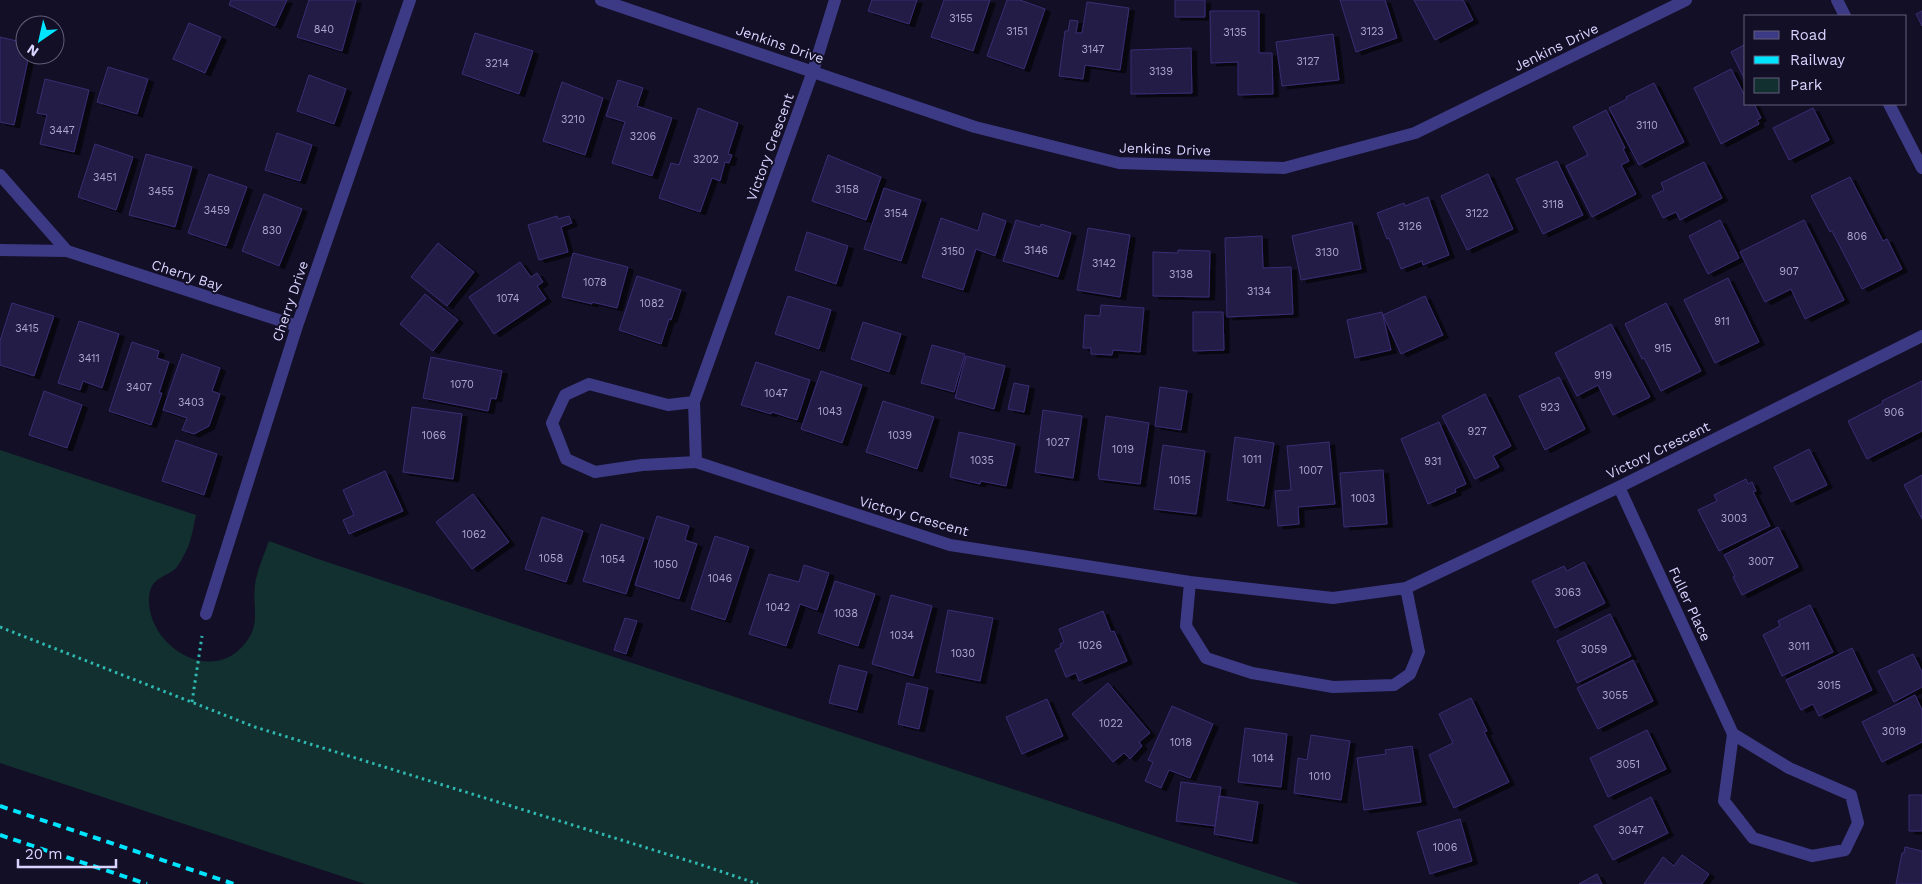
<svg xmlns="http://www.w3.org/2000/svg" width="1922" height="884" viewBox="0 0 1922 884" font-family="'Work Sans',sans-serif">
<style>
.green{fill:#12302f}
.building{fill:#241b47;stroke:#3b2d73;filter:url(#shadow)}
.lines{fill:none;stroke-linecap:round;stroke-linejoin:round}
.path{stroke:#2fb8b0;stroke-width:3;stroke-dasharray:2.5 4;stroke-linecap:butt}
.minor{stroke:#3d3a85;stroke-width:12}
.rail{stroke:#00e5ff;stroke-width:4;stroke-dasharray:8 6;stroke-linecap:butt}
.labels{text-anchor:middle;stroke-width:4;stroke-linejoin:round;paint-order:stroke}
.number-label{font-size:11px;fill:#aca6d1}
.street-label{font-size:14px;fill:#d9d4ff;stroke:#130f26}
</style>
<defs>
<filter id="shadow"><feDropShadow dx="5.5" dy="3" stdDeviation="0" flood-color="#0009"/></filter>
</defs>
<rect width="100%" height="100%" fill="#130f26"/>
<path class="green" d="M 0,450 L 196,515 C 193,528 191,544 184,555 C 182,559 179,565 176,568 C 166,578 151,576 149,597 C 146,644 208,685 243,646 C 262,625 252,608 255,585 C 257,570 264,555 269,541 L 318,559 L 1300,884 L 365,884 L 0,763 Z"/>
<path class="building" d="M 231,0 L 287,0 L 275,26 L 229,5 Z
M 309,0 L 356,0 L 342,51 L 297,37 Z
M 872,0 L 917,0 L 909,24 L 868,11 Z
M 944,0 L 990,0 L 973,51 L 931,37 Z
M 1007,0 L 1020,0 L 1045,9 L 1024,69 L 987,56 Z
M 1175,0 L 1205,0 L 1205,17 L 1175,17 Z
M 1340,0 L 1385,0 L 1397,38 L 1356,52 Z
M 1414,0 L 1463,0 L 1473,20 L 1435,40 Z
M 1087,2 L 1129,8 L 1120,70 L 1085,65 L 1083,79 L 1059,76 L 1065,31 L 1068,31 L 1070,20 L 1078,21 L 1076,33 L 1082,33 Z
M 1210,11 L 1259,11 L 1259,53 L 1272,53 L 1273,94 L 1238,95 L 1238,62 L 1211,63 Z
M 1922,11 L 1922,26 L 1916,14 Z
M 189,23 L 221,37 L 205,73 L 173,59 Z
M 475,33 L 533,51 L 519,94 L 462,74 Z
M 1333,34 L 1339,80 L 1282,86 L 1276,42 Z
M 0,37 L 25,43 L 25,55 L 29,55 L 14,125 L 0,122 Z
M 1746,44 L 1746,82 L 1731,52 Z
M 1191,48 L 1192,93 L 1131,94 L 1131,50 Z
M 108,67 L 148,79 L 137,114 L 97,102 Z
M 1731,69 L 1746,98 L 1746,104 L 1754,104 L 1761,118 L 1757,120 L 1759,124 L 1721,144 L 1694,88 Z
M 309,75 L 346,89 L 334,124 L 297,111 Z
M 45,79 L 89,90 L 74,152 L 40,144 L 47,115 L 37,113 Z
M 618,80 L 643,88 L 637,106 L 672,118 L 652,176 L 612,163 L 625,122 L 606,116 Z
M 562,82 L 603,98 L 585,155 L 543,141 Z
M 1654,83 L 1684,142 L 1639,165 L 1609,108 L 1627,99 L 1626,97 Z
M 698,108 L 738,123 L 728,154 L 732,155 L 729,163 L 725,162 L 720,181 L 712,178 L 700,212 L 659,198 L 671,163 L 679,165 Z
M 1813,108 L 1829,140 L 1789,160 L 1773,128 Z
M 1606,110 L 1625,148 L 1623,149 L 1629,161 L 1621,165 L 1636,194 L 1592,217 L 1566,166 L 1588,155 L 1573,127 Z
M 277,133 L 312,145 L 300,181 L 265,170 Z
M 95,144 L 133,157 L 116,210 L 78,197 Z
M 146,154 L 192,167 L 175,227 L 129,215 Z
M 828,155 L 881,177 L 866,220 L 812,201 Z
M 1557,161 L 1583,215 L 1543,234 L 1516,179 Z
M 1704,162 L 1722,198 L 1680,220 L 1676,212 L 1663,218 L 1652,196 L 1664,190 L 1661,183 Z
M 209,174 L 247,187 L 226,246 L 188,233 Z
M 1488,174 L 1513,229 L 1467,250 L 1441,196 Z
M 1850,177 L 1883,241 L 1887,239 L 1902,269 L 1862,289 L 1832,231 L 1830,232 L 1811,196 Z
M 884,188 L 921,200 L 901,261 L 864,249 Z
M 264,194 L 302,209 L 279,266 L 242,251 Z
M 1428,197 L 1449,255 L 1423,265 L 1422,261 L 1401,269 L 1389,238 L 1387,239 L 1377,213 L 1404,203 L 1405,206 Z
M 983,213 L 1006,221 L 995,256 L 976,249 L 963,290 L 922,277 L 941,218 L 978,231 Z
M 557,216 L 558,219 L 569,216 L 572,223 L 561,227 L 568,252 L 539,260 L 528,225 Z
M 1016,220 L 1040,227 L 1041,224 L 1071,233 L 1058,277 L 1003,261 Z
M 1720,220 L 1739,258 L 1708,274 L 1689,236 Z
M 1804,220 L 1844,300 L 1805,319 L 1791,289 L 1765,302 L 1740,252 Z
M 1352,222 L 1361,269 L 1301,280 L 1292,236 Z
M 1088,228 L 1130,235 L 1120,297 L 1077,290 Z
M 807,232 L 848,246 L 836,284 L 795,270 Z
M 1262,236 L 1263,268 L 1291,267 L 1293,314 L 1227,317 L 1225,238 Z
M 438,243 L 474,272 L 447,306 L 411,277 Z
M 1178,250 L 1210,251 L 1209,297 L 1153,296 L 1153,252 L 1178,253 Z
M 573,253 L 628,267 L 617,308 L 592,302 L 592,304 L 562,297 Z
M 520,262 L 531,277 L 537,273 L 543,282 L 537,286 L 546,299 L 494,334 L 469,297 Z
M 637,276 L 681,290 L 671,320 L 669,319 L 661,344 L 619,330 Z
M 1728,278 L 1759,342 L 1715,363 L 1684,300 Z
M 425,294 L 458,320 L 433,351 L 400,324 Z
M 788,296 L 831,310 L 819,349 L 775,334 Z
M 1425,296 L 1443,335 L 1401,354 L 1383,315 Z
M 12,303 L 54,316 L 34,376 L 0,365 L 0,341 Z
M 1666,303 L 1701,371 L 1661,391 L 1644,358 L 1642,359 L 1625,324 Z
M 1101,305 L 1144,308 L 1140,352 L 1113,350 L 1112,355 L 1091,354 L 1091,348 L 1083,348 L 1085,315 L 1100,316 Z
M 1193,312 L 1223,312 L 1224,350 L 1193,351 Z
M 1382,312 L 1391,350 L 1355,358 L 1347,320 Z
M 79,321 L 119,334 L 102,388 L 83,381 L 80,390 L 58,383 Z
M 863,322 L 901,334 L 889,372 L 851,359 Z
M 1611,324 L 1650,397 L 1613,415 L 1598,385 L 1577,396 L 1555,353 Z
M 132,342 L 159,351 L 157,358 L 169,362 L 159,393 L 162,393 L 151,425 L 109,411 Z
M 932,345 L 965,354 L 954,392 L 921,383 Z
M 182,354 L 220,368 L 212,391 L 220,394 L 209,426 L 194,434 L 182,430 L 187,418 L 163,410 Z
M 966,356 L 1005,366 L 994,409 L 955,398 Z
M 431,357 L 502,371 L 496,399 L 491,398 L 488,411 L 423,398 Z
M 756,362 L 810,380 L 797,420 L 772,412 L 771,414 L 741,405 Z
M 821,371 L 862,385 L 842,443 L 801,429 Z
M 1559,377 L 1585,429 L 1545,450 L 1519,396 Z
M 1922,381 L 1922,431 L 1867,459 L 1848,421 L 1883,403 L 1882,401 Z
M 1014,383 L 1029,386 L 1024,412 L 1008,409 Z
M 1160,387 L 1187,391 L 1181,430 L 1155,426 Z
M 44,391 L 82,405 L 67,448 L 29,435 Z
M 1485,394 L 1511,446 L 1493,456 L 1499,467 L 1475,479 L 1442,416 Z
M 883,401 L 934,417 L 917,469 L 866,452 Z
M 412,407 L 462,414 L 453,479 L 403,472 Z
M 1043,410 L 1082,416 L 1073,478 L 1035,472 Z
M 1106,416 L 1149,423 L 1140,484 L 1099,479 L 1099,476 L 1098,476 Z
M 1439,422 L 1466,484 L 1455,489 L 1456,492 L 1428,504 L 1401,439 Z
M 959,432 L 1015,444 L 1006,486 L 981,481 L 980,484 L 950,477 Z
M 1235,437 L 1274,443 L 1264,506 L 1227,500 Z
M 176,440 L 217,454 L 204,495 L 162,481 Z
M 1329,442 L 1335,504 L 1298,507 L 1299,524 L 1278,526 L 1275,491 L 1291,490 L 1287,446 Z
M 1163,445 L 1205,451 L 1196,514 L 1154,509 Z
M 1809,449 L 1827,485 L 1791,502 L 1774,467 Z
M 1383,470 L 1387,524 L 1344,527 L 1340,473 Z
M 385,471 L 403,511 L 349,534 L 343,520 L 354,515 L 343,490 Z
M 1922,475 L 1922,519 L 1904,485 Z
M 1746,479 L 1748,484 L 1752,482 L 1756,491 L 1753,492 L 1770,526 L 1719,551 L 1698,510 L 1717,501 L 1714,495 Z
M 473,494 L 509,542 L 472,569 L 436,522 Z
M 657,516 L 689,526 L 685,540 L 697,544 L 679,599 L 635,585 Z
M 542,517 L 583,531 L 566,582 L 525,569 Z
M 601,524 L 644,538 L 626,594 L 583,581 Z
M 1778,527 L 1798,567 L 1742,595 L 1733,577 L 1735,576 L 1724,555 Z
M 715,536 L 749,547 L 725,620 L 691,609 Z
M 1584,562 L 1605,603 L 1555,628 L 1532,581 L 1564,566 L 1567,571 Z
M 804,565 L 829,573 L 817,610 L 800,604 L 786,646 L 749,634 L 769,574 L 799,582 Z
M 835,581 L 875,594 L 858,646 L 818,633 Z
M 891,595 L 932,606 L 913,676 L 872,664 Z
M 1810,605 L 1833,652 L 1782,676 L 1763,635 L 1780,626 L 1778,621 Z
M 948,610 L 993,618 L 980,681 L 936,672 Z
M 1103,611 L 1111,632 L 1114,631 L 1127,661 L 1079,681 L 1076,673 L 1066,677 L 1055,650 L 1061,647 L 1060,644 L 1064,642 L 1059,629 Z
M 1610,614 L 1631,656 L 1577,683 L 1557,641 Z
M 625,618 L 637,621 L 626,654 L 614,650 Z
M 1852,648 L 1872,690 L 1819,716 L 1813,704 L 1801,710 L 1786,680 Z
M 1913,654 L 1922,672 L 1922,687 L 1894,702 L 1878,671 Z
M 1633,660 L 1653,701 L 1598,729 L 1577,688 Z
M 839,665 L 867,672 L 857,710 L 829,703 Z
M 907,683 L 928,688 L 919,729 L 898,724 Z
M 1108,683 L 1150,733 L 1139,742 L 1142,746 L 1130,759 L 1124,753 L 1113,762 L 1072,714 Z
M 1915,695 L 1922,710 L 1922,742 L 1882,762 L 1862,722 Z
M 1471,698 L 1487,731 L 1484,732 L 1509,782 L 1454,808 L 1429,755 L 1453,743 L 1439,714 Z
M 1047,699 L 1063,736 L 1022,754 L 1006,717 Z
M 1172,706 L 1213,724 L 1190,778 L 1169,770 L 1161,788 L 1145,781 L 1153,762 L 1148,760 Z
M 1245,728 L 1287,734 L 1281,787 L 1238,782 Z
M 1647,730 L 1666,769 L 1608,797 L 1590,758 Z
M 1311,735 L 1350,741 L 1341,800 L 1294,793 L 1298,758 L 1307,760 Z
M 1412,746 L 1421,802 L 1364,810 L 1357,758 L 1386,754 L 1385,750 Z
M 1181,782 L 1221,787 L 1215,826 L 1176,821 Z
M 1909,795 L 1922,795 L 1922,831 L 1909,831 Z
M 1219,796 L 1258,802 L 1252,841 L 1214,834 Z
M 1651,797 L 1668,833 L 1613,860 L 1594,826 Z
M 1460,819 L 1472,861 L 1430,874 L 1417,832 Z
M 1905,847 L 1922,851 L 1922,884 L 1896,884 L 1902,853 L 1904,853 Z
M 1682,855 L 1709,874 L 1702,884 L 1644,884 L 1663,857 L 1674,866 Z
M 1597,874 L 1602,884 L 1579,884 Z"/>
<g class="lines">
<path class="path" d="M 0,627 L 255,727 L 699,864 L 758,884
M 192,702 L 202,636"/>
<path class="minor" d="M 601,0 L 975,127 L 1119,163 L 1284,168 L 1415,133 L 1686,0
M 835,0 L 813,71 L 694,402 L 696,462 L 950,545 L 1190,582 L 1333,598 L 1406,588 L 1619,487 L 1922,336
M 1837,0 L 1845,16
M 1889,104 L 1922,168
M 0,175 L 67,251
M 0,250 L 67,251 L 297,326
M 694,402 L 668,405 L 589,384 L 565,395 L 552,423 L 566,459 L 595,472 L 642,465 L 696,462
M 1619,487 L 1733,734 L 1724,801 L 1753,838 L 1812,856 L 1845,850 L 1858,823 L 1851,795 L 1789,768 L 1733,734
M 1190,582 L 1186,626 L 1206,658 L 1252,673 L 1333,687 L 1394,685 L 1410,674 L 1419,652 L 1406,588
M 206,614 L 297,326 L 410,0"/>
<path class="rail" d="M 0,806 L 234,884
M 0,835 L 147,884"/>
</g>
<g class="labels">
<g class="number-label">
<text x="961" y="22">3155</text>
<text x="324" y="33">840</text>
<text x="1017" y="35">3151</text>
<text x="1372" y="35">3123</text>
<text x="1235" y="36">3135</text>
<text x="1093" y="53">3147</text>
<text x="1308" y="65">3127</text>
<text x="497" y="67">3214</text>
<text x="1161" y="75">3139</text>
<text x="573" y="123">3210</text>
<text x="1647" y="129">3110</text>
<text x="62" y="134">3447</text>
<text x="643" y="140">3206</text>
<text x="706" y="163">3202</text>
<text x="105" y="181">3451</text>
<text x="847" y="193">3158</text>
<text x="161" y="195">3455</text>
<text x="1553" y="208">3118</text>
<text x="217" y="214">3459</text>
<text x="896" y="217">3154</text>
<text x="1477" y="217">3122</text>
<text x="1410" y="230">3126</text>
<text x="272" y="234">830</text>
<text x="1857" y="240">806</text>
<text x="1036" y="254">3146</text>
<text x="953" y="255">3150</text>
<text x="1327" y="256">3130</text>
<text x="1104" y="267">3142</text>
<text x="1789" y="275">907</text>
<text x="1181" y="278">3138</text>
<text x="595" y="286">1078</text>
<text x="1259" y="295">3134</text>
<text x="508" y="302">1074</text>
<text x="652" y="307">1082</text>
<text x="1722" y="325">911</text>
<text x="27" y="332">3415</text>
<text x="1663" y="352">915</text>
<text x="89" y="362">3411</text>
<text x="1603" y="379">919</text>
<text x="462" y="388">1070</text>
<text x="139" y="391">3407</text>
<text x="776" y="397">1047</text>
<text x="191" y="406">3403</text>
<text x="1550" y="411">923</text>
<text x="830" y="415">1043</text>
<text x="1894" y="416">906</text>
<text x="1477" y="435">927</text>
<text x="434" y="439">1066</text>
<text x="900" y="439">1039</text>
<text x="1058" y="446">1027</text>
<text x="1123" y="453">1019</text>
<text x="1252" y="463">1011</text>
<text x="982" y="464">1035</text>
<text x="1433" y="465">931</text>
<text x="1311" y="474">1007</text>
<text x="1180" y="484">1015</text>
<text x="1363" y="502">1003</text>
<text x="1734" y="522">3003</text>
<text x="474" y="538">1062</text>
<text x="551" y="562">1058</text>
<text x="613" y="563">1054</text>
<text x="1761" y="565">3007</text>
<text x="666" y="568">1050</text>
<text x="720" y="582">1046</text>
<text x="1568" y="596">3063</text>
<text x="778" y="611">1042</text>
<text x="846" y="617">1038</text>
<text x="902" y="639">1034</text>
<text x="1090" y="649">1026</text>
<text x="1799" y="650">3011</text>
<text x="1594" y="653">3059</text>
<text x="963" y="657">1030</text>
<text x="1829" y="689">3015</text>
<text x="1615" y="699">3055</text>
<text x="1111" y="727">1022</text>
<text x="1894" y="735">3019</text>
<text x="1181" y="746">1018</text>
<text x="1263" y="762">1014</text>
<text x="1628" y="768">3051</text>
<text x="1320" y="780">1010</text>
<text x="1631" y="834">3047</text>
<text x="1445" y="851">1006</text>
</g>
<g class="street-label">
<text transform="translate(780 44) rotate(19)" y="5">Jenkins Drive</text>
<text transform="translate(1556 47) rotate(-26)" y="5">Jenkins Drive</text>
<text transform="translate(770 147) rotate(-70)" y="5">Victory Crescent</text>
<text transform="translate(1165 149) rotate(2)" y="5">Jenkins Drive</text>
<text transform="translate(187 275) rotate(18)" y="5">Cherry Bay</text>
<text transform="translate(290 301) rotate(-71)" y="5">Cherry Drive</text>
<text transform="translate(1658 450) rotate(-26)" y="5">Victory Crescent</text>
<text transform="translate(914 516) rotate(16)" y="5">Victory Crescent</text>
<text transform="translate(1690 604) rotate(65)" y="5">Fuller Place</text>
</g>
</g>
<rect x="1744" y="15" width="162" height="90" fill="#130f26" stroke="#625e7d"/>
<rect x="1754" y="31" width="25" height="8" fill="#3d3a85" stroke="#625e7d"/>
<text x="1790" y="40" font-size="15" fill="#d9d4ff">Road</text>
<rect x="1754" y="56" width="25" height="8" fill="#00e5ff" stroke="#625e7d"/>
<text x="1790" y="65" font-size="15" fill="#d9d4ff">Railway</text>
<rect x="1754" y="78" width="25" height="15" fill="#12302f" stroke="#625e7d"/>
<text x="1790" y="90" font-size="15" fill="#d9d4ff">Park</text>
<g transform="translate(40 40) rotate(214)"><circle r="24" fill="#130f26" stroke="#625e7d"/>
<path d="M0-4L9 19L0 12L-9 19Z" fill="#00e5ff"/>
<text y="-8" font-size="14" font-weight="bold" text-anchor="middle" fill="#d9d4ff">N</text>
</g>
<path d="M18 859v8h98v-8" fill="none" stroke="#d9d4ff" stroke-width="2.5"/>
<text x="25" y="859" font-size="15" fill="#d9d4ff" stroke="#130f26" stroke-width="4" paint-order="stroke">20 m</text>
</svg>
